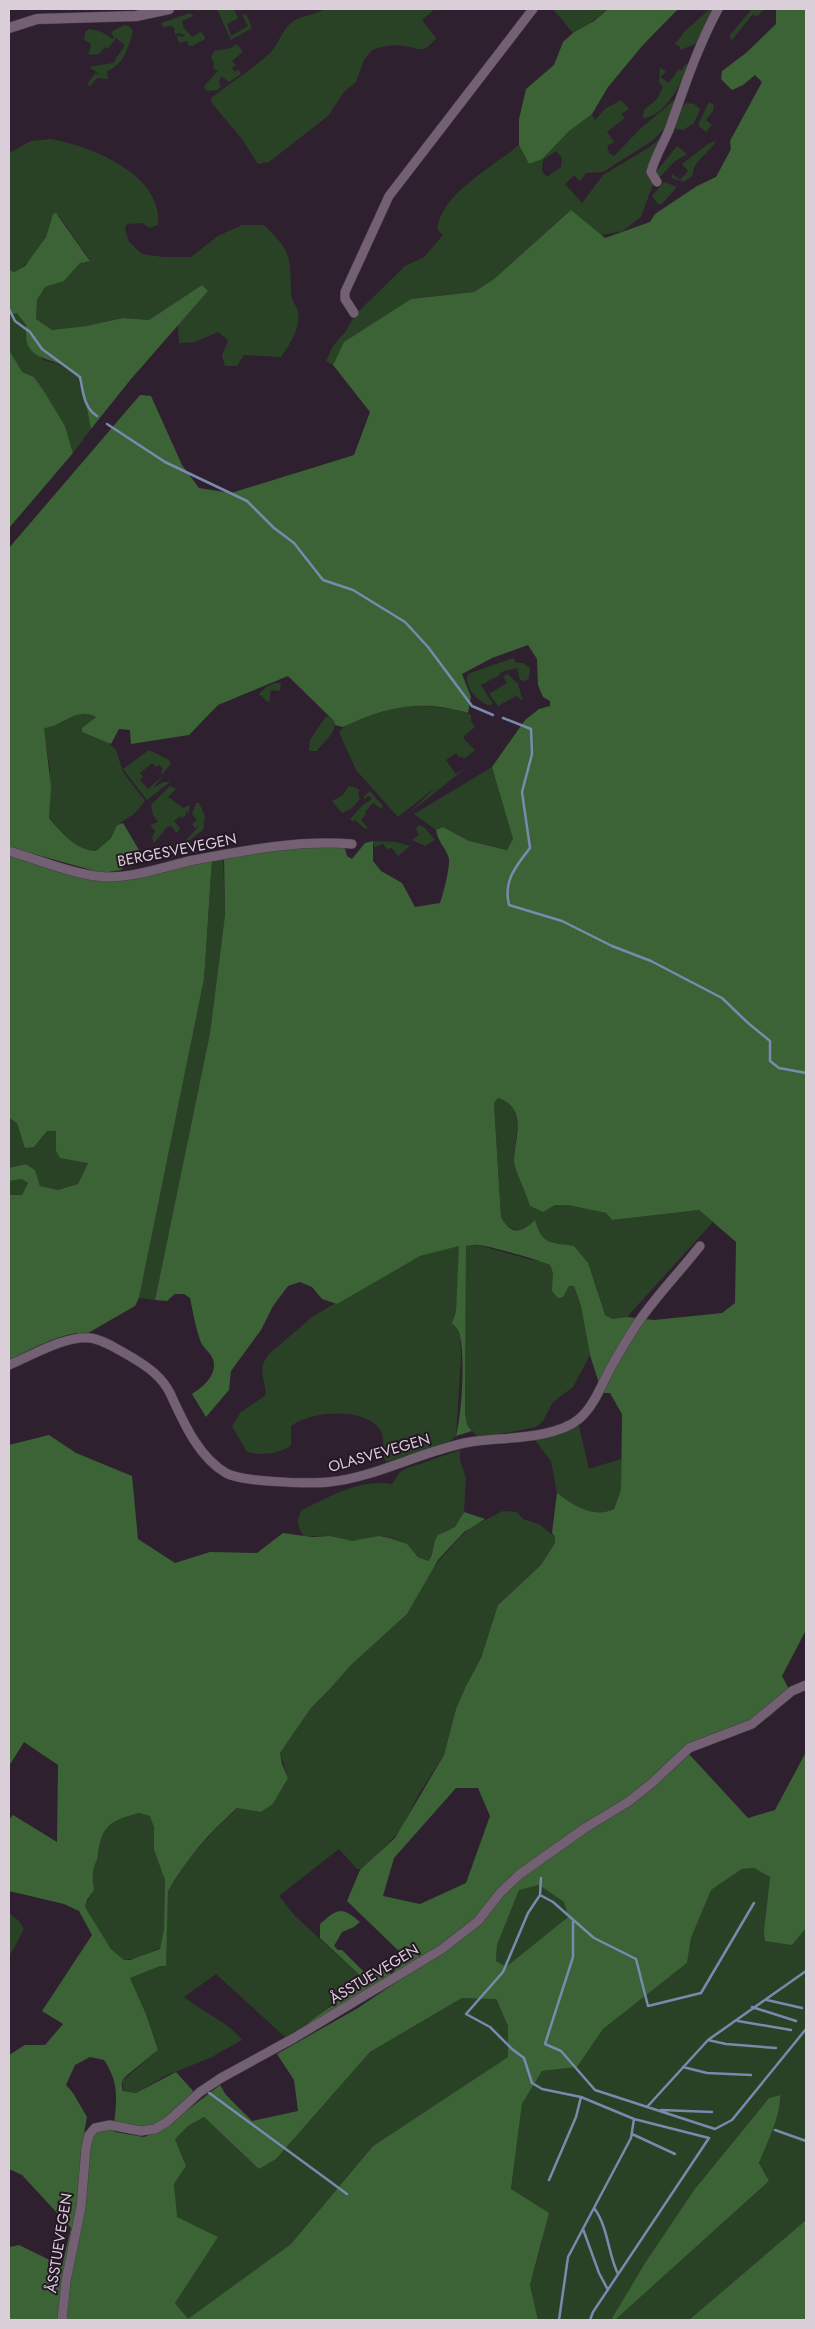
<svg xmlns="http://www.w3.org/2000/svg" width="815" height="2329" viewBox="0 0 815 2329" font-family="Jost,sans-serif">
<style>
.green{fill:#294225;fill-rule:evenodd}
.forest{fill:#3c6336;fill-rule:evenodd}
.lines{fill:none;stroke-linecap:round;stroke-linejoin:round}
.stream{stroke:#788aae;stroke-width:2.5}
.minor-casing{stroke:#4a3c49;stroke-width:10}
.tertiary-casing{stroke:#4a3c49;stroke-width:11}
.minor{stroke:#736173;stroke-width:9}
.tertiary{stroke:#736173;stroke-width:10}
.labels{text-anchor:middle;stroke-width:4;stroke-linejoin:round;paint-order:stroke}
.street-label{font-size:15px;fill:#dacfd9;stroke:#251725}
</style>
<rect width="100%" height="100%" fill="#2f202f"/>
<path class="green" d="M 217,9 L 234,9 L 238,18 L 227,24 L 231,36 L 248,26 L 242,15 L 246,14 L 252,28 L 231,40 Z
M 324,9 L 435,9 L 422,20 L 436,38 C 423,54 422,49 404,46 C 394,44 382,46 372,50 L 364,60 L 356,82 L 344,92 L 328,116 L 269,162 L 258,164 L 242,139 L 211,102 L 211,98 C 230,83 252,70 270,53 C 279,44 281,31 292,22 C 302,15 314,16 324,9 Z
M 553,9 L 608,9 L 581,30 L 573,33 Z
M 710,9 L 715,9 L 698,43 L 680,50 L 680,47 L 675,44 L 685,31 Z
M 752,9 L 764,9 L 757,17 L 753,14 L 732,40 L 730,38 L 730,35 Z
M 190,13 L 194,16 L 182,21 L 184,28 L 192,37 L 201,32 L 205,37 L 205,39 L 192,46 L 188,45 L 187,41 L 179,43 L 177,36 L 183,37 L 185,35 L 178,33 L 175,35 L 174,28 L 171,26 L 163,27 L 161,23 Z
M 124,25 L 129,26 L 133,31 C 128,49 124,64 107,71 L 108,79 L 97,78 L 89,87 L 88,83 L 95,73 L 101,75 L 89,67 L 113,63 L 125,45 L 116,38 L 108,49 L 105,47 L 99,54 L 91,55 L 88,53 L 91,47 L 90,43 L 84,40 L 85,32 L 89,29 C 98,30 106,33 112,39 L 114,38 L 111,32 Z
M 237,44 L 243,52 L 232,61 L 236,65 L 232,68 L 235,72 L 238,69 L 241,74 L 229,82 L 221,76 L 219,82 L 221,87 L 217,90 L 207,91 L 204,86 L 218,71 L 213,68 L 214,63 L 211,58 L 214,51 L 231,48 Z
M 686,63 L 689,66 C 681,83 665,117 643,118 L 644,110 L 657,99 L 663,87 L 659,82 L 660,67 L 666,72 L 660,77 L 669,83 L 679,69 L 682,70 Z
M 678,97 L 665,128 L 652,141 L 603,172 L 586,173 L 580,181 L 574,175 L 565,184 L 582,203 L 603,175 L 650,147 L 665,134 L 649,172 L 653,184 L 641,217 L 623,231 L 596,236 L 571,210 L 494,279 L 474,292 L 411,299 L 344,342 L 333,365 L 326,361 L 333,346 L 346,331 L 355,315 L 405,266 L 424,257 L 443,235 L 437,229 C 442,193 493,167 519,145 L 529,164 L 588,115 L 592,114 L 595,120 L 605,109 L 621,100 L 629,109 L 621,114 L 625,118 L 607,132 L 614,142 L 607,146 L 609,153 L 614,156 L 641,128 ZM 556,151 L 562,158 L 561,167 L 547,177 L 542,171 L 543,160 Z
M 709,102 L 714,105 L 713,111 L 706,120 L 712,125 L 706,132 L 698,125 Z
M 686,103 L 694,104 L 700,109 L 694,123 L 683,130 L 673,128 L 678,112 Z
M 51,139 C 91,146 164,175 158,225 L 150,228 L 142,223 L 127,224 L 125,229 L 129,242 L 142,254 L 163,257 L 191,257 L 218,236 L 242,225 L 264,225 C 292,253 290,255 291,293 C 291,300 296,305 298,311 C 301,328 290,344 281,357 L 244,355 L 237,366 L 225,366 L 222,355 L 228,340 L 218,332 L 195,342 L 179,343 L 178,325 L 207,292 L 202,285 L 149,320 L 123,318 L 86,326 L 52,330 L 36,319 L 37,300 L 45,287 L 64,281 L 80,263 L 90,260 L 59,216 L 51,218 C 49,239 33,262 14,272 L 9,270 L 9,153 L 31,141 Z
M 716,141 C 709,154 692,161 693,175 L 684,182 L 672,178 L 672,174 L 680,180 L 688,171 L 682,164 L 708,144 Z
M 677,146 L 687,154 L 674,162 L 659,178 L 656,172 Z
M 664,182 L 677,187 L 662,204 L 658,204 L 652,196 Z
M 17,312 L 26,325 L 25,336 L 43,360 L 59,364 L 76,374 L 85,399 L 91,429 L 73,453 L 65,426 L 34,377 L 22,372 L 12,358 L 9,350 L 9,315 Z
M 514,658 L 516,663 L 523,663 L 530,668 L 529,678 L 525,681 L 520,680 L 517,668 L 501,672 L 498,676 L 481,685 L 493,704 L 488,705 C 477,700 466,689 467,676 L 470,673 Z
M 508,674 L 518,684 L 523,701 L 516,696 L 498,706 L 489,694 L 507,683 L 503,676 Z
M 275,683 L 281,683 L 280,691 L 271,690 L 269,703 L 259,694 L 266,687 Z
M 416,705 L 455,709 L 471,715 L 471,721 L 475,727 L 464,736 L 464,739 L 475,750 L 464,759 L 462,756 L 460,758 L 456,753 L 446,760 L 456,774 L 466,768 L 409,813 L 436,787 L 398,817 L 356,770 L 339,732 C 353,716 394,707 416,705 Z
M 79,714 L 89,714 L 96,717 L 86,725 L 83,732 L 106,741 L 116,750 L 123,772 L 145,801 L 134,814 L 117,825 L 111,838 L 96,851 C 75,850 62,833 49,817 L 50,768 L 43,728 C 56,727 67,718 79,714 Z
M 326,716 C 347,724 324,741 317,751 L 309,751 L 310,740 Z
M 149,750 L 169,760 L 171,764 L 162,774 L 161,772 L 163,769 L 159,765 L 156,767 L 152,763 L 140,773 L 143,777 L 140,780 L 148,789 L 164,775 L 153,788 L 163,782 L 170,782 L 147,800 L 123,769 Z
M 492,767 L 513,839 L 508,850 L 469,841 L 443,827 L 436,830 L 414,814 Z
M 170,786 L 176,789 L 168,797 L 183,808 L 190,805 L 189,812 L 188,813 L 186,811 L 186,815 L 182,818 L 180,816 L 174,821 L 180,828 L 177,833 L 171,826 L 167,827 L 154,843 L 152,838 L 155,831 L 150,825 L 158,822 L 153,815 L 151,805 Z
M 349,786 L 357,788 L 360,791 L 358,792 L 360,799 L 351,809 L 342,813 L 332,801 L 343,795 Z
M 370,791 L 383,806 L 381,809 L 373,803 L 365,812 L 366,814 L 361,820 L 368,828 L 365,829 L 355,820 L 353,822 L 350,819 L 364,804 L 371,800 L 371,798 L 369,796 L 364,799 L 364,796 Z
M 196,803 L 199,803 L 205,816 L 203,830 L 187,842 L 187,839 L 199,826 L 195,828 L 192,824 L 197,820 L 192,814 Z
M 419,825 L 424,827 L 435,840 L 425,846 L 412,840 L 419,835 L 416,829 Z
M 373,841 L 396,842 L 410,846 L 398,856 L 392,848 L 387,849 L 383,844 L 374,847 Z
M 223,856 L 225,915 L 210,1033 L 155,1300 L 139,1298 L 204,979 L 212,859 Z
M 498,1098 C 529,1108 513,1140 514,1162 C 515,1171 527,1195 530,1206 L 543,1212 L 555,1205 L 568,1205 L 606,1213 L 612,1220 L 699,1210 L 713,1222 L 627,1317 L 612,1319 L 605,1315 L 574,1246 C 566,1244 550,1245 543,1240 C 539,1237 542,1236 538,1234 C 522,1226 512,1237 501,1217 L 494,1102 Z
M 9,1118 L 17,1123 L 21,1136 L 34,1147 L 47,1131 L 56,1131 L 56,1151 L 88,1163 L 78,1184 L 58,1190 L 40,1186 L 35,1170 L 26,1164 L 9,1168 Z
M 22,1179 L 28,1183 L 22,1195 L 9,1195 L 9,1181 Z
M 460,1245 L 456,1311 L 453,1317 L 460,1336 L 461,1357 L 456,1436 L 448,1443 L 386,1462 C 380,1451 387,1438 379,1428 C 362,1407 311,1411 291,1426 L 291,1445 C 280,1454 261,1456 247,1452 L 232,1426 L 241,1412 L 266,1395 C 265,1378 257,1371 268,1355 L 312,1317 L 388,1272 L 420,1256 Z
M 478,1245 L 532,1260 L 544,1261 L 550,1265 L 553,1273 L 565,1291 L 569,1286 L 574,1286 L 581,1306 L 590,1355 L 573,1387 L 553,1402 L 543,1421 L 536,1427 L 479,1438 L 467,1425 L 465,1414 L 466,1246 Z
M 578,1422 L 589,1469 L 621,1459 L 621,1490 L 614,1509 C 594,1519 573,1505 557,1493 L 551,1461 L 535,1440 Z
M 460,1450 L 460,1460 L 466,1478 L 464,1512 L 455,1527 L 443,1532 L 428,1561 C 416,1560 410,1542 389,1537 C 375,1535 364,1541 351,1541 C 342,1541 335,1537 328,1536 C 320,1535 312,1537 304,1536 C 297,1528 296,1518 302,1510 C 332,1496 358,1479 392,1484 L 400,1472 L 405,1469 Z
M 503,1511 L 517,1512 L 523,1519 L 539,1524 L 555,1537 L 555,1543 L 541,1565 L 498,1605 L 481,1658 L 466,1686 L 456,1709 L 444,1755 L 419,1794 L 400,1831 L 363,1869 L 357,1869 L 339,1849 L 279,1896 L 295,1916 L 366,1981 L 333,2003 L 297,2033 L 286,2038 L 216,1974 L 184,1997 C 203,2013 226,2020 242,2040 L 210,2058 L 167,2075 L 136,2093 L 124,2091 L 122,2081 L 158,2050 L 146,2014 L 130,1978 L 160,1966 L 165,1966 L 168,1891 L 186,1862 L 219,1825 L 238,1808 L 261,1812 L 273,1804 L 288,1778 L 280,1753 L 311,1708 L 328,1691 L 351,1665 L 407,1614 L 433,1568 L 459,1538 L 471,1527 Z
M 139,1813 L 150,1816 L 154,1828 L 154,1850 L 165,1880 L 164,1928 L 160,1948 L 137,1958 L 124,1960 L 111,1949 L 85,1907 C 87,1900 94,1892 94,1886 C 94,1882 92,1878 93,1874 C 93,1868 97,1862 98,1855 C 101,1826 111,1820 139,1813 Z
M 754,1868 L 770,1877 L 764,1930 L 792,1945 L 806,1928 L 806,2220 L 689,2320 L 615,2320 L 769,2181 L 759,2163 C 767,2142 781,2116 780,2095 L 769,2098 L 694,2190 L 645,2263 L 611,2320 L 538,2320 L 530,2285 L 542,2242 L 511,2190 L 522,2104 L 542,2071 L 577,2067 L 603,2029 L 687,1963 L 691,1938 L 711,1890 L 742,1869 Z
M 539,1885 L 564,1902 L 568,1917 L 506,1968 L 496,1961 L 497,1945 L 519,1889 Z
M 9,1913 L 19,1921 L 24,1929 L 9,1957 Z
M 462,1998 L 495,1998 L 508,2026 L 508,2057 L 373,2146 L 291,2244 L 188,2320 L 175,2303 L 181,2293 L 174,2184 L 186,2166 L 175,2139 L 188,2126 L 204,2117 L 259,2169 L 276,2159 L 370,2052 Z"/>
<path class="forest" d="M 608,9 L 678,9 L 643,45 L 608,87 L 592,114 L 569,131 L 542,159 L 529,164 L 519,145 L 519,119 L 526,89 L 554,65 L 563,42 L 573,33 L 594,21 Z
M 776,9 L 806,9 L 806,1630 L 782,1676 L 792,1695 L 770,1716 L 758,1723 L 690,1751 L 689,1754 L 748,1818 L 775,1810 L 806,1752 L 806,1928 L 792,1945 L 765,1941 L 764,1930 L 770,1877 L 754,1868 L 742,1869 L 711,1890 L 691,1938 L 687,1963 L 603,2029 L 577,2067 L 542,2071 L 522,2104 L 511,2189 L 549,2213 L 530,2285 L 538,2320 L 9,2320 L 9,2247 L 19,2245 L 62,2266 L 71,2228 L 22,2175 L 9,2169 L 9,2055 L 25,2045 L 45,2045 L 63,2024 L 42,2011 L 92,1935 L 79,1911 L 64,1904 L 9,1891 L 9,1820 L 13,1815 L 57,1842 L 58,1765 L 24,1742 L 9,1766 L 9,1445 L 49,1435 L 76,1453 L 132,1476 L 138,1539 L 175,1563 L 210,1552 L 257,1553 L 283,1533 L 312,1537 L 330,1536 L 352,1541 L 379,1536 L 390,1538 L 407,1544 L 418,1557 L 428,1561 C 435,1553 432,1544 438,1535 L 455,1527 L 464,1512 L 485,1519 L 464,1532 L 438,1560 L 407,1614 L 351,1665 L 328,1691 L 311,1708 L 280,1753 L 282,1764 L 288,1778 L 273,1804 L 261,1812 L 237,1808 C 210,1832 186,1859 168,1891 L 166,1966 L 160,1966 L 130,1978 L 146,2014 L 158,2050 L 126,2076 C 121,2081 121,2084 123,2091 L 136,2093 L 176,2072 L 194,2092 L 158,2124 L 144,2127 L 114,2124 L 115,2132 L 144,2137 L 163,2129 L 220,2085 L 226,2095 L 252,2121 L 298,2111 L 294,2080 L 277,2054 L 358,2008 L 398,1981 L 392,1976 L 297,2033 L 313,2019 L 366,1981 L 320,1938 L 320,1924 C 337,1909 341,1905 360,1922 L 354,1927 L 342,1932 L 334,1946 L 338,1950 L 342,1950 L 369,1977 L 382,1967 L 392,1975 L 403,1955 L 347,1901 L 360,1870 L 395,1838 L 444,1755 L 456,1709 L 466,1686 L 481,1658 L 498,1605 L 541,1565 L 555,1543 L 555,1537 L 552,1533 L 557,1493 C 573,1505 594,1519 614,1509 L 621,1490 L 622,1414 L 610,1393 L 602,1393 L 590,1355 L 581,1306 L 574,1286 L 569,1286 L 563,1297 L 558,1298 L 552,1291 L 553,1273 L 550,1265 C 544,1261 486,1245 478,1245 C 474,1244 469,1246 466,1246 L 465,1413 L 467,1425 L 472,1431 L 456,1436 C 462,1413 465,1359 460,1336 C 459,1330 456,1327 452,1323 L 456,1311 L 459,1246 L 420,1256 L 337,1304 L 322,1299 L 312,1287 L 300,1282 L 288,1286 L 273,1306 L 261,1330 L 231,1371 L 229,1390 L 206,1417 L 192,1394 C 203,1387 218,1375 213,1359 C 210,1352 202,1347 200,1340 C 195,1326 193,1312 190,1298 L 184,1294 L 175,1294 L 167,1301 L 155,1300 L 210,1033 L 225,915 L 224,856 L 277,846 L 340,846 L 345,849 L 347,856 L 352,859 L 365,843 L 373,841 L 373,861 L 381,871 L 402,883 L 415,907 L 440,903 C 443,895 450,868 449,859 C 447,849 438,843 436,830 L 443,827 L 469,841 L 507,850 L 513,839 L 492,767 L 525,720 L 539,709 L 550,706 L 550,701 L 543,697 L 538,685 L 537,659 L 528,645 L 492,658 L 462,674 L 471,697 L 468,713 C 422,699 386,706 343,727 L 335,725 L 334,721 L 288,676 L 218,705 L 189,735 L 131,744 L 130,730 L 119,729 L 111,744 L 82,732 L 82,728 L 96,717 C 76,706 63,727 44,728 L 51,786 L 49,818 C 62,833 75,850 96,851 L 111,838 L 117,825 L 123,823 L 139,850 L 121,870 L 102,873 L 9,847 L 9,548 L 140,395 L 151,396 L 182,465 L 199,488 L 231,493 L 354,455 L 370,412 L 333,365 L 344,342 L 411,299 L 474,292 L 494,279 L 571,210 L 605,238 L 650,222 L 655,214 L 697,186 L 716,177 L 731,149 L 730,141 L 762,82 L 755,75 L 743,85 L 732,90 L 721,79 L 722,71 L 746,53 L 776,24 ZM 498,1098 C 529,1108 514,1140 514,1162 C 515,1171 527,1195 530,1206 L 543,1212 L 555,1205 L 568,1205 L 606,1213 L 612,1220 L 699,1210 L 736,1242 L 735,1303 L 722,1313 L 654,1320 L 627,1317 L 612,1319 L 605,1315 L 588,1263 L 574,1246 C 551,1242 542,1246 535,1220 C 521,1234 511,1235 501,1217 L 494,1103 ZM 456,1788 L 478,1788 L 490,1816 L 466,1883 L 420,1904 L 383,1896 L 394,1858 ZM 139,1813 L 150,1816 L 154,1828 L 154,1850 L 165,1880 L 164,1928 L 160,1949 L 130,1960 L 124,1960 L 111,1949 L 85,1907 L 87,1900 L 94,1890 C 94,1884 92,1879 93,1874 C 93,1867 97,1862 98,1855 C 101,1826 111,1820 139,1813 ZM 539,1885 L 564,1902 L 568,1917 L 506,1967 L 496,1961 L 497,1945 L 519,1890 ZM 462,1998 L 496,1999 L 508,2026 L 508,2057 L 373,2146 L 291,2244 L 188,2319 L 175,2303 L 218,2237 L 177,2217 L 174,2184 L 186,2166 L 175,2139 L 188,2126 L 204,2117 L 259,2169 L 276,2159 L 370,2052 ZM 90,2057 L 104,2060 C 119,2082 117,2099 114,2124 L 90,2129 L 84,2133 L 87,2117 L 73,2093 L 66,2085 L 75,2065 Z
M 56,213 L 90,261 L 80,263 L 64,281 L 45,287 L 37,300 L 36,319 L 52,330 L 86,326 L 123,318 L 149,320 L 202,285 L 208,291 L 131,379 L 91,429 C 88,416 84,383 75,374 C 55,353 22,367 26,325 L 17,313 L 9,315 L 9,270 L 14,272 L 25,266 L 46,237 L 53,214 Z
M 9,350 L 22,372 L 34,377 L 45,393 L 65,426 L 73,453 L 9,528 Z
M 9,853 L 91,877 L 212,859 L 204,979 L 139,1298 L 135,1306 L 88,1333 C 65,1330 30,1350 9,1360 L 9,1195 L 22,1195 L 28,1183 L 22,1179 L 9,1181 L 9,1168 L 26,1164 L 35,1170 L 40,1186 L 58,1190 L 78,1184 L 88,1163 L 60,1158 L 56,1151 L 56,1131 L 47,1131 L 34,1147 L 25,1148 L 17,1123 L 9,1118 Z
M 780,2095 C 781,2117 767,2142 759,2163 L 769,2181 L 615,2320 L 611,2320 L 645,2263 L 694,2190 L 769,2098 Z
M 806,2220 L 806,2320 L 689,2320 Z"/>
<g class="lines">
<path class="stream" d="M 9,309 L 15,321 L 30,332 L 42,349 L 80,377 C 83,392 84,408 97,416
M 107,424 L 165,462 L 247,501 L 274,528 L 294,543 L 323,580 L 353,590 L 405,622 L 428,647 L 472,706 L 493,715
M 503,718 L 531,729 L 532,754 L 522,792 L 530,848 C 516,866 503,881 509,905 L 562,921 L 612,946 L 651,961 L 722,998 L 748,1023 L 770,1041 L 770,1061 L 779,1068 L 806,1073
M 541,1878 L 540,1895 L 553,1902 L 594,1938 L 636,1959 L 648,2006 L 701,1993 L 754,1903
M 540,1895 L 528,1913 L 503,1972 L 466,2014 L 490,2027 L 512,2049 L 524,2058 L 532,2083 L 542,2089 L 581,2097 L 634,2119 L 709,2138 L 593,2312 L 590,2320
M 573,1922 L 573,1957 L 545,2044 L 561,2051 L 595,2090 L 715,2129 L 732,2120 L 806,2029
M 767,2000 L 802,2008
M 752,2007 L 796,2021
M 738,2021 L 791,2030
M 708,2040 L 726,2044 L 776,2048
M 683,2067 L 707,2073 L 751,2075
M 208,2092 L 347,2194
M 647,2107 L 708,2040 L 806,1971
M 661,2110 L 712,2112
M 775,2130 L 806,2141
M 632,2134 L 675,2154
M 549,2180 L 576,2117 L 581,2097
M 594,2208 C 608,2226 608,2254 618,2274
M 583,2229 L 599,2273 L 608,2290
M 559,2320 L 568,2257 L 631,2138 L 634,2119"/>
<defs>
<path id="minor" d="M 657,182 L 651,172 C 655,157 663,144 669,130 C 684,88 697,48 718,9
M 354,313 L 345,299 L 345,292 L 389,196 L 533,9
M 9,851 C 36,859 80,877 108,877 C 137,877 166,866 194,860 C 247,850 298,840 352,844
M 9,1365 C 31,1356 66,1335 90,1338 C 105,1340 120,1351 133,1358 C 148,1367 162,1377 170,1393 C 183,1421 198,1457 226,1473 C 241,1482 310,1484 329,1482 C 374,1478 424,1450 470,1442 C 502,1437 553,1440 579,1419 C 594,1406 600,1388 609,1371 C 617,1356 626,1341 635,1327 C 654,1298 679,1273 700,1246
M 62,2320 L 66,2281 L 81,2207 L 86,2148 L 89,2135 L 95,2128 L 110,2125 L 141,2131 L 155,2129 L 167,2122 L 200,2092 L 221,2078 L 294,2038 L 442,1949 L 478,1921 L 500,1893 L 520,1874 L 585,1828 L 628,1802 L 652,1783 L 689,1748 L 752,1724 L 792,1691 L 806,1685"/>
<path id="tertiary" d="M 9,28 L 37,19 L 136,16 L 169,9"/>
</defs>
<use href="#minor" class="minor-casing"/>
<use href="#tertiary" class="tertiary-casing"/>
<use href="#minor" class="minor"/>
<use href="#tertiary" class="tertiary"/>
</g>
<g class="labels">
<g class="street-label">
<text transform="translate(177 850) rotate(-11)" y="5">BERGESVEVEGEN</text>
<text transform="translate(379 1453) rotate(-16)" y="5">OLASVEVEGEN</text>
<text transform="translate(374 1974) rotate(-31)" y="5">ÅSSTUEVEGEN</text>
<text transform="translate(59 2243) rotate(-81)" y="5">ÅSSTUEVEGEN</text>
</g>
</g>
<rect width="815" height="2329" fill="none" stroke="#dacfd9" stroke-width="20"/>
</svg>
